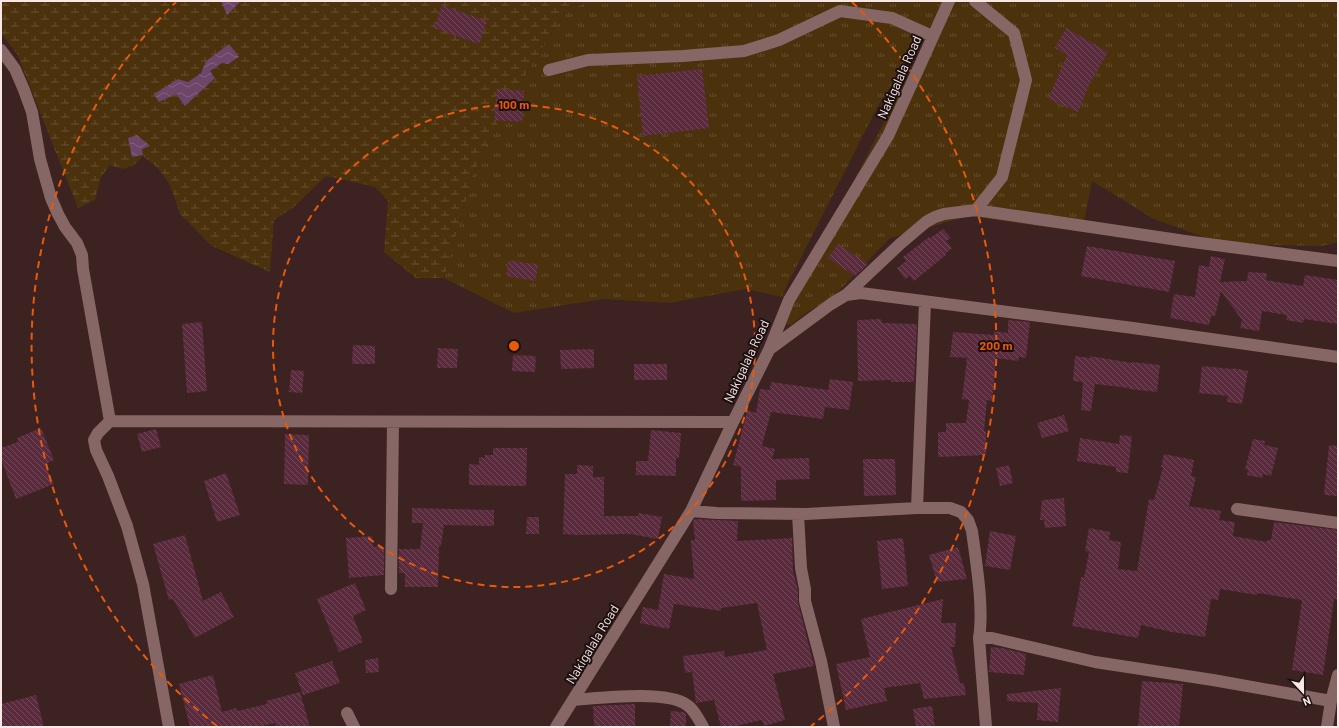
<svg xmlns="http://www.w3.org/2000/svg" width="1339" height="728" viewBox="0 0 1339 728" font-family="Barlow,sans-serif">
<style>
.grass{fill:url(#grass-tufts)}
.wetland{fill:url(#wetland-marsh);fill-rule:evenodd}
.water{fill:url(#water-waves)}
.building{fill:url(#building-back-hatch)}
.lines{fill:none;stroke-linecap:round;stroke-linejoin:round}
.street{stroke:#866765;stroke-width:12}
.ring{fill:none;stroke:#e8590c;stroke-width:2;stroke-dasharray:7 5}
.labels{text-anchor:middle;stroke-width:4;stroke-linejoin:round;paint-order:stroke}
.street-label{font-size:13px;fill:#f9e7e6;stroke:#1b0f0f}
.centre{fill:#e8590c;stroke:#1b0f0f;stroke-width:2}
.ring-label{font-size:12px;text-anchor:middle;font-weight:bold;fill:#e8590c;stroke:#1b0f0f;stroke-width:4;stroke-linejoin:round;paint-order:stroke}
</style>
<defs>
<pattern id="grass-tufts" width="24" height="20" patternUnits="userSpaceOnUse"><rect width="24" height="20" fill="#4b320d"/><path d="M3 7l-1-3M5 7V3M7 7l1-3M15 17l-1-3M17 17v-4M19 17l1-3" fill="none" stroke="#665030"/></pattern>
<pattern id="wetland-marsh" width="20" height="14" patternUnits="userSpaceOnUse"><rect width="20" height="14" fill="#4b320d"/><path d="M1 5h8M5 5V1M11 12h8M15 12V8" fill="none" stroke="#665030"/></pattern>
<pattern id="water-waves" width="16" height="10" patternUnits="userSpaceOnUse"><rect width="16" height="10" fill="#6e466a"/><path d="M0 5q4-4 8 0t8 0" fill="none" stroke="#83617f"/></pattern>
<pattern id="building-back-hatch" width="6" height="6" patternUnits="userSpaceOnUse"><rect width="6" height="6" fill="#5a2a3d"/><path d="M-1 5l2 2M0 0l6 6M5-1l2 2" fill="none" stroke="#724959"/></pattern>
</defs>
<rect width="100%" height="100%" fill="#3c2221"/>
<path class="grass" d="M 587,1 L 947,1 L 879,104 L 788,283 L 782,297 L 746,289 L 669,303 L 603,299 L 514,313 L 444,278 L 473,174 L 508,103 L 563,15 Z
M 948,1 L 1338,1 L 1338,242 L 1322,246 L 1223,244 L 1154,219 L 1092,181 L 1082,232 L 968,216 L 890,238 L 834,296 L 803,315 L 791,325 L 785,324 L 785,318 C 838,212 891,106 948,1 Z"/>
<path class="wetland" d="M 1,1 L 221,1 L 227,15 L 241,1 L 587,1 L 563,15 L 508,103 L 473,174 L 444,278 L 416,278 L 384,252 L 388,201 L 375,187 L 326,176 L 294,207 L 274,220 L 270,272 L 212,246 L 180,214 L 170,185 L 158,168 L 143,156 L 134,165 L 123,169 L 110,165 L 101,177 L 95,200 L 78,208 L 17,54 L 1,33 ZM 229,44 L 238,58 L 228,64 L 222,63 L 209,71 L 215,78 L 185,106 L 176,94 L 188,82 L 201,73 L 206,61 Z"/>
<path class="water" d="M 221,1 L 241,1 L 227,15 Z
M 229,44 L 239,57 L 228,64 L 222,63 L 210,71 L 215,78 L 185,106 L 176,94 L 159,102 L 154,94 L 178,79 L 188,82 L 201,73 L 206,61 Z
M 137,135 L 150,146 L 142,149 L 143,155 L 132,157 L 128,138 Z"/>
<path class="building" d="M 442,5 L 487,21 L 479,44 L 434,28 Z
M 1066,28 L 1108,52 L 1090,83 L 1078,112 L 1048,99 L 1067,55 L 1055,48 Z
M 702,69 L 709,128 L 643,136 L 637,76 Z
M 497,89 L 524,91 L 522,122 L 494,120 Z
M 943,229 L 951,238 L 946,241 L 952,248 L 945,254 L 946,255 L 914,281 L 910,276 L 905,279 L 897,268 L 906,261 L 903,257 L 929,237 L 930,238 Z
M 838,244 L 868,264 L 855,276 L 828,258 Z
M 1087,246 L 1175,261 L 1169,292 L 1081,276 Z
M 1211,256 L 1225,259 L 1220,282 L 1247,281 L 1248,272 L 1267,273 L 1266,280 L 1303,286 L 1305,275 L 1338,280 L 1338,324 L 1304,319 L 1303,323 L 1286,320 L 1287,315 L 1262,311 L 1259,331 L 1240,328 L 1242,320 L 1221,291 L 1215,316 L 1211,316 L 1209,325 L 1170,318 L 1174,294 L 1195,297 L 1199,265 L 1209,267 Z
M 509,260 L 538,265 L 535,281 L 506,276 Z
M 881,319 L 882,323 L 917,324 L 914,382 L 891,382 L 891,380 L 858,381 L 857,320 Z
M 1008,320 L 1030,322 L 1026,358 L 1019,357 L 1018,361 L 996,358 L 992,401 L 987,400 L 984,431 L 986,431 L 986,455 L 938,457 L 938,432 L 946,432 L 946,423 L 966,423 L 969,400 L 962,399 L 967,358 L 950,357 L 953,332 L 994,335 L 994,331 L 1008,333 Z
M 202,322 L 207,391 L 187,393 L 182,324 Z
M 353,345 L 375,346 L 375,364 L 352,364 Z
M 438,348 L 458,349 L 457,368 L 437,368 Z
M 594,349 L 594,368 L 561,369 L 560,350 Z
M 513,355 L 536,356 L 535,372 L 512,371 Z
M 1075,356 L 1090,358 L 1090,356 L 1132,363 L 1132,362 L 1160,365 L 1157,392 L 1129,389 L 1129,388 L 1095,384 L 1091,411 L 1081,410 L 1083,382 L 1073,381 Z
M 634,364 L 667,364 L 667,380 L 634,380 Z
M 1202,366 L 1233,369 L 1233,368 L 1248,371 L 1242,404 L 1227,402 L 1228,396 L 1199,393 Z
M 291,370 L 304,371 L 302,393 L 289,392 Z
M 830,379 L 853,382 L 849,410 L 825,407 L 823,419 L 771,412 L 762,446 L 775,449 L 772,459 L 809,458 L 810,479 L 776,480 L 776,500 L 741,501 L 741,467 L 733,465 L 747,412 L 747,410 L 756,413 L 760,389 L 770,390 L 771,382 L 828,390 Z
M 1064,415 L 1069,431 L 1042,438 L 1037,423 Z
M 41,428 L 54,460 L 45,464 L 54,484 L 16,499 L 1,459 L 1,448 L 18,442 L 17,438 Z
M 156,429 L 161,447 L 142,452 L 137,434 Z
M 651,430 L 681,433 L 679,458 L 676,458 L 676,476 L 636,475 L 636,461 L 648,461 Z
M 285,434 L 309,435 L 308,485 L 284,484 Z
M 1120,435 L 1132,436 L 1128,473 L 1116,472 L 1116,467 L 1077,461 L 1080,438 L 1119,444 Z
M 1253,439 L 1265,441 L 1264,445 L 1278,448 L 1271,476 L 1263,474 L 1262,478 L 1247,475 L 1248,470 L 1245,469 Z
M 1329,445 L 1338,446 L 1338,496 L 1324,495 Z
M 493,448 L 527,448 L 526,486 L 469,485 L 469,464 L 479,465 L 479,457 L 485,458 L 485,455 L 493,455 Z
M 1164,454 L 1194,460 L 1191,476 L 1196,477 L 1189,506 L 1221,511 L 1219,520 L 1235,522 L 1233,536 L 1267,542 L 1267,540 L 1271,540 L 1274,522 L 1338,530 L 1338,600 L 1334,599 L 1323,675 L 1292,670 L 1302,600 L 1257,593 L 1257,595 L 1220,589 L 1218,600 L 1211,599 L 1205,637 L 1172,632 L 1141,625 L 1138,638 L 1072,626 L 1078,597 L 1081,577 L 1084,578 L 1089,552 L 1085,551 L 1089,528 L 1110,532 L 1109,540 L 1121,542 L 1118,569 L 1137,571 L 1149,499 L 1154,500 L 1163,467 L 1161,467 Z
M 863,459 L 895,459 L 896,495 L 864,496 Z
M 577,465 L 593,466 L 593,477 L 604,477 L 604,516 L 638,516 L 639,513 L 662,517 L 658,539 L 630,534 L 577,535 L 563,534 L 565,474 L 577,474 Z
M 1009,465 L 1013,483 L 1000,486 L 996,468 Z
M 226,473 L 240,515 L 217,522 L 204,481 Z
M 1064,498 L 1066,526 L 1045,528 L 1044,520 L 1040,520 L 1042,500 Z
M 412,508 L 494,510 L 494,526 L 444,525 L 441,546 L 439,546 L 438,587 L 405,587 L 405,573 L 399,573 L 399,549 L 420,549 L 423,523 L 412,523 Z
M 527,517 L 539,517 L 539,534 L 526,534 Z
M 695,519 L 738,521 L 737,541 L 792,538 L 793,571 L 798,590 L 798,603 L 814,666 L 773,674 L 785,720 L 764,726 L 762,720 L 732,727 L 721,727 L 714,700 L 696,703 L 692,672 L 685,673 L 683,656 L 724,651 L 725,657 L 767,650 L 757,603 L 721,608 L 721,611 L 674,604 L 669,629 L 640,623 L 643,607 L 658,610 L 664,574 L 694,579 L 691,540 L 695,540 L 693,522 Z
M 990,531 L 1016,536 L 1010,570 L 985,566 Z
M 185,535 L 203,601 L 221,592 L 234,617 L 195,638 L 173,599 L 169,600 L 153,544 Z
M 372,536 L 373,547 L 383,546 L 383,549 L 384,549 L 384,575 L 349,578 L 346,538 Z
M 903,538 L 908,586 L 882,589 L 877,541 Z
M 958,547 L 967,579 L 937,582 L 929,555 Z
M 355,583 L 366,610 L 353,616 L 363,642 L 339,652 L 317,599 Z
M 943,599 L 941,623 L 956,623 L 955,647 L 951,647 L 960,683 L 964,683 L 966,695 L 924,699 L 920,683 L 884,688 L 887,701 L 846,710 L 836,664 L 870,657 L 861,619 Z
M 991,647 L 1002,648 L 1026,654 L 1024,675 L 989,672 Z
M 378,658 L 379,672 L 366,673 L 365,660 Z
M 332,661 L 340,683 L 303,695 L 295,673 Z
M 213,675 L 222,712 L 236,708 L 237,711 L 267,704 L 266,701 L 300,692 L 310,727 L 276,727 L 275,723 L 258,727 L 190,727 L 179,684 Z
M 1142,681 L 1183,684 L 1179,727 L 1138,727 Z
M 1061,688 L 1058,722 L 1037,720 L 1038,703 L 1007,701 L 1007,694 Z
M 36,695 L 44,727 L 1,727 L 1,704 Z
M 635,704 L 635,727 L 594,727 L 593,706 Z
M 932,706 L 935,727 L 916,727 L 913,709 Z
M 671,711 L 683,712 L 686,714 L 686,727 L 670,727 Z"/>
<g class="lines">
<path class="street" d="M 975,1 L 1014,33 L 1026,80 L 1002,177 L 976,210
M 1,50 L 15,69 L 24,90 L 32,112 L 40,159 L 51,198 L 58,214 L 65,227 L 77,243 L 82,255 L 83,269 L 110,421 L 98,433 L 94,440 L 96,450 L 108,476 L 127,526 L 143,584 L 169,727
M 549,70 L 588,60 L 683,56 L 744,51 L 779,40 L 840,11 L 892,18 L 932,36
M 846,295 L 900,244 L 926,222 L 935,217 L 944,214 L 976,210 L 1185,241 L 1338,261
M 770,349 L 831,304 L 846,295 L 861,293 L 1133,328 L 1338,357
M 110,421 L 733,422
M 917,508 L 925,302
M 1237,509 L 1338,523
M 691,511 L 717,513 L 806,514 L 917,508 L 950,508 L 961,512 L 968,520 L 972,531 C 976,562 984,607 979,638 L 992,638 L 1095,662 L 1213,680 L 1331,701
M 798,514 L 801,568 L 805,589 L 805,601 L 821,661 L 834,727
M 391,589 L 393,422
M 979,638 L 986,727
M 574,700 C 600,698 667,690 687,705 C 694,709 699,720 703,727
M 347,713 L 354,727
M 556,727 L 691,511 L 733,422 L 769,350 L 789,300 L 888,136 L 949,1
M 1327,727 L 1331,701 L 1338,675"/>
</g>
<g class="ring">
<circle cx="514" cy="346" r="241"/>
<path d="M217 726A482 482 0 0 1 176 2M852 2A482 482 0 0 1 811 726"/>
</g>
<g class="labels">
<g class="street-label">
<text transform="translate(899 77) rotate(-66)" y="5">Nakigalala Road</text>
<text transform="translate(746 361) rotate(-65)" y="5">Nakigalala Road</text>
<text transform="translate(592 644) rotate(-59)" y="5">Nakigalala Road</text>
</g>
</g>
<circle cx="514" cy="346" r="6" class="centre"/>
<g class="ring-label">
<text x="514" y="109">100 m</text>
<text x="996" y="350">200 m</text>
</g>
<rect width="1339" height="728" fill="none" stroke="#f9e7e6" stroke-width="4"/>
<g transform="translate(1303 692) rotate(158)" stroke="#1b0f0f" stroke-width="3" paint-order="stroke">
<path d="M0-3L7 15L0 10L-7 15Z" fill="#f9e7e6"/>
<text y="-6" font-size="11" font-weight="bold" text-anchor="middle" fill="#f9e7e6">N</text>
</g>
</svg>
